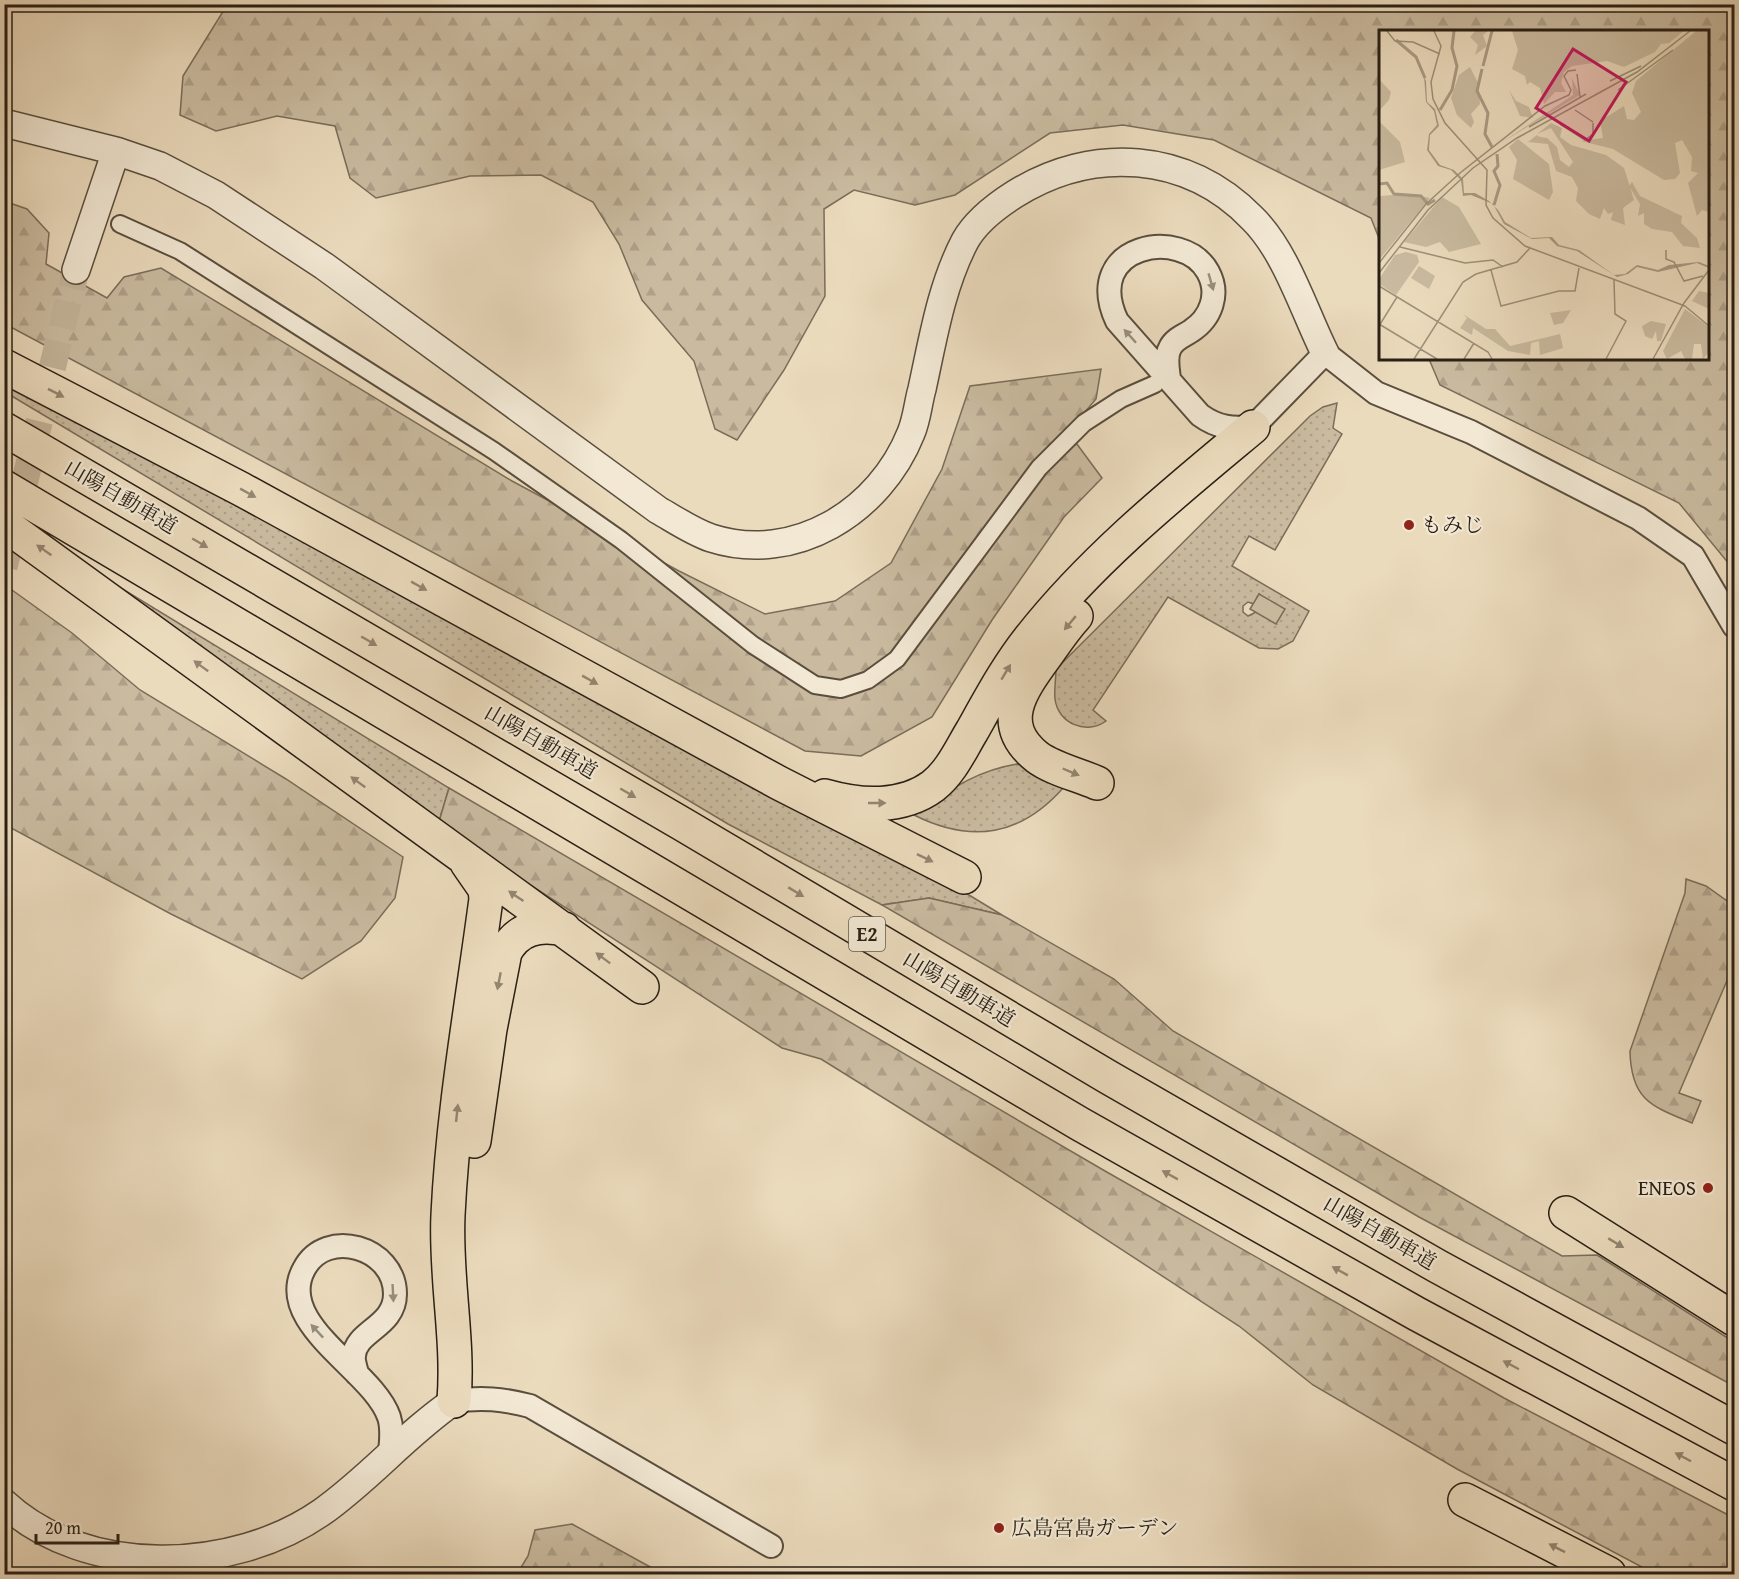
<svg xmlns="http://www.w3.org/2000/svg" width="1739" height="1579" viewBox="0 0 1739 1579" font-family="'Gentium Book Plus','Noto Serif JP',serif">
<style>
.grass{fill:url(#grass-dots);stroke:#7a6d5a;stroke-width:1.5;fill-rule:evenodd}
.forest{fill:url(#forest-firs);stroke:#7a6d5a;stroke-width:1.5}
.garden{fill:#cabba0;stroke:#7a6d5a;stroke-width:1.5}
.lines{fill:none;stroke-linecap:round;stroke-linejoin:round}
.tertiary-tunnel{stroke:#c4b59b;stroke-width:27;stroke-dasharray:27 14;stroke-linecap:butt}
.pedestrian-casing{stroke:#5a4e3e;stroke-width:20}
.minor-casing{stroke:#5a4e3e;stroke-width:26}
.tertiary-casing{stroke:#5a4e3e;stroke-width:30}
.motorway-casing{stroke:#291f14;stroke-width:36}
.pedestrian{stroke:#f2e8d4;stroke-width:16}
.minor{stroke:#f2e8d4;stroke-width:22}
.tertiary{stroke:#f2e8d4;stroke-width:27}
.motorway{stroke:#ebdbbd;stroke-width:33}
.oneway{fill:#988e7e}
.oneway2{fill:#948671}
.poi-dot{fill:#8f2418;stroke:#f2e8d4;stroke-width:2}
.labels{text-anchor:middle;stroke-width:4.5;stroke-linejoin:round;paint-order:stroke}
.shield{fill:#f2e8d4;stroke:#655b4e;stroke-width:1.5}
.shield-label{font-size:20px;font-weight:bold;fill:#291f14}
.street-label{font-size:21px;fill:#291f14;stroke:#f2e8d4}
.poi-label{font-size:21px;fill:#291f14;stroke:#f2e8d4;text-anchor:start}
.inset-river{fill:none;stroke:#a99b84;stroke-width:3}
.inset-road{fill:none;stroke:#9d9079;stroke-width:1.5}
.view{fill:#c2185b;fill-opacity:0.15;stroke:#c2185b;stroke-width:3}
.inset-edge{fill:none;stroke:#291f14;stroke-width:3}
</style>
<defs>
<pattern id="grass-dots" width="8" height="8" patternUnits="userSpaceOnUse" patternTransform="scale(1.5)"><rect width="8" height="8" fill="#cabba0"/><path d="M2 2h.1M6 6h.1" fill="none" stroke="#aea089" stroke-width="1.8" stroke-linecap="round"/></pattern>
<pattern id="forest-firs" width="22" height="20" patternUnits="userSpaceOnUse" patternTransform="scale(1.5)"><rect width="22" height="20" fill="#cabba0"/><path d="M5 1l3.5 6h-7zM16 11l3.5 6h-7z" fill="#aea089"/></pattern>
</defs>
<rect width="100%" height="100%" fill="#ebdbbd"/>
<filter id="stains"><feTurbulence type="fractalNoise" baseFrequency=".00333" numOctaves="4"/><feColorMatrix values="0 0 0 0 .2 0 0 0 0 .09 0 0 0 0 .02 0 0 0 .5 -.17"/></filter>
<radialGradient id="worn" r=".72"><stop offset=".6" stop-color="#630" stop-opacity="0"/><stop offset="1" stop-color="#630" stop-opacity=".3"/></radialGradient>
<path class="grass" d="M 5,383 L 132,447 L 964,892 L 1002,915 L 929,898 L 882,905 L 728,824 L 5,392 Z
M 1337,403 L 1333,428 L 1342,434 L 1275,550 L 1249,536 L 1232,566 L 1309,611 L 1293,641 L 1278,649 L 1259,648 L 1168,597 L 1093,710 L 1106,721 C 1087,735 1058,724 1055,699 C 1054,689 1056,679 1056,669 L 1310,416 L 1323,407 ZM 1259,594 L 1276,623 L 1256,612 L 1248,616 L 1243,612 L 1243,606 L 1248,602 L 1254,604 Z
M 116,585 L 449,788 L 438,825 Z
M 1017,764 L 1047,768 L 1064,787 C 1021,836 972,844 914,815 C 949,791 974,771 1017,764 Z"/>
<path class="forest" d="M 227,5 L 1734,5 L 1734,570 L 1679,503 L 1440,385 L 1429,359 L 1708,358 L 1708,32 L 1380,32 L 1380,241 L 1371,218 L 1214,140 L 1123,125 L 1050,133 L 955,195 L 915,205 L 854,190 L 824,209 L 825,296 L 784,370 L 737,440 L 715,429 L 694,361 L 642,300 L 619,244 L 593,202 L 541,175 L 470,176 L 376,198 L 350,178 L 335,126 L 277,116 L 216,131 L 180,115 L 183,76 Z
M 4,201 L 27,209 L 49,233 L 46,264 L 107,298 L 124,277 L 161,268 L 512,481 L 679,571 L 765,614 L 835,601 L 891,563 L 942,469 L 970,386 L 1101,369 L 1096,399 L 1068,432 L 1102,478 L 1064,517 L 992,620 L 932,717 L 861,756 L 805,751 L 5,324 Z
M 5,585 L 72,633 L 140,690 L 286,779 L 403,857 L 395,898 L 361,941 L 302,979 L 171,914 L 11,828 L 4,819 L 4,746 L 8,733 L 4,731 Z
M 449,788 L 1105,1171 L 1504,1398 L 1734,1518 L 1734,1574 L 1655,1574 L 1457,1469 L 1313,1385 L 1239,1326 L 998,1169 L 821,1059 L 782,1048 L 438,825 Z
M 1686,879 L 1706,886 L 1734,906 L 1734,969 L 1732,969 L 1679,1093 L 1701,1101 L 1692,1123 C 1651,1106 1631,1100 1630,1051 L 1685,893 Z
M 929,898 L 1002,915 L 1114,979 L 1173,1031 L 1562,1256 L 1597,1255 L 1734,1342 L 1734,1386 L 1419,1217 L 882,905 Z
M 572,1524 L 663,1574 L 517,1574 L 528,1556 L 535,1530 Z"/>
<path class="garden" d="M 1259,594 L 1285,609 L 1276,624 L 1250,609 Z"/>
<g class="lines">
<path class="tertiary-tunnel" d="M 4,567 L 76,270"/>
<defs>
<path id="pedestrian" d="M 120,224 L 180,251 L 494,451 L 621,540 L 753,645 L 815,685 L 841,689 L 868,680 L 897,659 L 1039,468 L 1084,423 L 1121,399 L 1155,384"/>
<path id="minor" d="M 1169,379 C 1168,369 1165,357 1170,348 C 1174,339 1184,336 1191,331 C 1211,318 1220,294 1208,272 C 1183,226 1081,244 1117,321 L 1200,415 C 1218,428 1232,429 1253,427 L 1325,353 L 1376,393 L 1471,432 L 1638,518 L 1693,556 L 1734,626
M 357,1374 C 356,1368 353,1361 354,1356 C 355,1331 395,1327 395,1294 C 395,1247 326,1227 304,1269 C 274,1324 373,1370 389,1417 C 393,1429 391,1441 390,1453
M 454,1401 C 482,1397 503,1399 530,1406 L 771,1546"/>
<path id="tertiary" d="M 4,123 L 116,151 L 160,166 L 216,195 L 324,266 L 658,510 C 674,519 693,532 711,538 C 795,565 880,511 911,433 C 917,419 918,403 922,389 C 933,339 941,287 965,241 C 976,221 996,206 1015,194 C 1092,146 1187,151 1252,218 C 1286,251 1304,311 1325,353
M 76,270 L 116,151
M 4,1503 C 86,1579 233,1574 322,1512 C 369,1479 406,1434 454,1401"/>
<path id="motorway" d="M 4,366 L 241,489 L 779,783 L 964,877
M 4,429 L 684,825 L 1108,1077 L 1437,1266 L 1734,1428
M 4,487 L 1080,1124 L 1417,1314 L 1734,1484
M 4,524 L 642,987
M 1076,616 C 1064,629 1055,643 1045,657 C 1021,690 996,724 1037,757 C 1053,769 1079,775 1097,783
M 825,796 C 860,806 902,809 933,786 C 951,772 961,749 972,731 C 990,699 1007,667 1030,638 C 1093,558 1175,492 1253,427
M 474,1141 L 490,1029 L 505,952 C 518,928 539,924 564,929
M 1566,1213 L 1734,1319
M 454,1401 C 459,1339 445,1278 448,1215 C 453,1109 472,1005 486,899 L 485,889 L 467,863
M 1465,1500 L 1609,1574"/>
</defs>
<use href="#pedestrian" class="pedestrian-casing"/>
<use href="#minor" class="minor-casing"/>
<use href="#tertiary" class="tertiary-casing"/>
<use href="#motorway" class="motorway-casing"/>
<use href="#pedestrian" class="pedestrian"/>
<use href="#minor" class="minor"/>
<use href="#tertiary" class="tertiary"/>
<use href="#motorway" class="motorway"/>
</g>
<defs><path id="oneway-solid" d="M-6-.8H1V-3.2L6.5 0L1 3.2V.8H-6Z" transform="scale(1.5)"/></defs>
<g class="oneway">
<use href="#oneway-solid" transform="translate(1211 282) rotate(74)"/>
<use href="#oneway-solid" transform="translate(1130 336) rotate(-132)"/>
<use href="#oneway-solid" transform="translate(393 1293) rotate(87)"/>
<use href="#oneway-solid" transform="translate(317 1331) rotate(-133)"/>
</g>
<g class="oneway2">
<use href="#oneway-solid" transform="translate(56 393) rotate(27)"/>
<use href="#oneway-solid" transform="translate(248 493) rotate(29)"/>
<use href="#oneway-solid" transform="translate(200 543) rotate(30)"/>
<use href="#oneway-solid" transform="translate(44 550) rotate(-145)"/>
<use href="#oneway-solid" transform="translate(419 586) rotate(29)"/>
<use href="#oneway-solid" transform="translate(1070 623) rotate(130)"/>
<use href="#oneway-solid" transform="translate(369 641) rotate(30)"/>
<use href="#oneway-solid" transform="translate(201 666) rotate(-144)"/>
<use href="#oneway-solid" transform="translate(1006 672) rotate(-59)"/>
<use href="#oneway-solid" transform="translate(590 680) rotate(29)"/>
<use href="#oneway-solid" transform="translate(1071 772) rotate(23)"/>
<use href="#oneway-solid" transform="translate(358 782) rotate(-144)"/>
<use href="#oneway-solid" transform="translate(628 793) rotate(30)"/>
<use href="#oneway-solid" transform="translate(877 803)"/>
<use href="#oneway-solid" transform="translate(925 858) rotate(26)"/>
<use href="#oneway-solid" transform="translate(796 892) rotate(31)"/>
<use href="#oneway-solid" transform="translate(516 896) rotate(-146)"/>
<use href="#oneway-solid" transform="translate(603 958) rotate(-143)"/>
<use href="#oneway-solid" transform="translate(499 981) rotate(101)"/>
<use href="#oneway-solid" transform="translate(457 1113) rotate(-84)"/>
<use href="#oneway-solid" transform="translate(1170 1175) rotate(-151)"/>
<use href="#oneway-solid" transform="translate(1616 1243) rotate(31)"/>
<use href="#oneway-solid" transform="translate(1340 1271) rotate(-151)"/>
<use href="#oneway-solid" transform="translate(1511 1365) rotate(-152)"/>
<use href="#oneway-solid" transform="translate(1683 1457) rotate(-152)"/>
<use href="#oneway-solid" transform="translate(1557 1548) rotate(-153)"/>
</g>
<g class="poi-dot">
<circle cx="1409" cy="525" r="6"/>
<circle cx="1708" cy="1188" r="6"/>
<circle cx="999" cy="1528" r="6"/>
</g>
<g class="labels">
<rect class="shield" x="849" y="917" width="36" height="34" rx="4.5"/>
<g class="shield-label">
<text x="867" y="941">E2</text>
</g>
<g class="street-label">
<text transform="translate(121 497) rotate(30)" y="7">山陽自動車道</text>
<text transform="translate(541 742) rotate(30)" y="7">山陽自動車道</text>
<text transform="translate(959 989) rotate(31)" y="7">山陽自動車道</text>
<text transform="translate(1380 1233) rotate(30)" y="7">山陽自動車道</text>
</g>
<g class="poi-label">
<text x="1421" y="532">もみじ</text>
<text x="1696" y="1195" text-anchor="end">ENEOS</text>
<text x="1011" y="1535">広島宮島ガーデン</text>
</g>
</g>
<g transform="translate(1379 30)">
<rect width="330" height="330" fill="#ebdbbd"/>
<path d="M 96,1 L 109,1 L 104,5 L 108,16 L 96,25 L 99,15 L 91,7 ZM 133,1 L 305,1 L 290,13 L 282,14 L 276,22 L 245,37 L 228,31 L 193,36 L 185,42 L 182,53 L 187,62 L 176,62 L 165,74 L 161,58 L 151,52 L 148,55 L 146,46 L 133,39 L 139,20 ZM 317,1 L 330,1 L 330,182 L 323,180 L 318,186 L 309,153 L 319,143 L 312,141 L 313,127 L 303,110 L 296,113 L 301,143 L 296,149 L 285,150 L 234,119 L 202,111 L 224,108 L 221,91 L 245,76 L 248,89 L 255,90 L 262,82 L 253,63 L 257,51 ZM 91,37 L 99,53 L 101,74 L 92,84 L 95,92 L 92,98 L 78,85 L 72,68 L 80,45 ZM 193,48 L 201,65 L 122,113 L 194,65 ZM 0,49 L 12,62 L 10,70 L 0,81 ZM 130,60 L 137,71 L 150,77 L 154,88 L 141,86 ZM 0,91 L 21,112 L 26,132 L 0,140 ZM 172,93 L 183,98 L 181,107 L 192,115 L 227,125 L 245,138 L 255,170 L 244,178 L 246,195 L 232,190 L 234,182 L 229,184 L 225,178 L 221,189 L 210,184 L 197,171 L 199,158 L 193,147 L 177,141 L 169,114 L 149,112 L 158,105 L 161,107 L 168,108 L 178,117 L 181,130 L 190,137 L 194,132 L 172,98 L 158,104 ZM 139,109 L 170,134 L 174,162 L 170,170 L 134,149 L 138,130 L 130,117 ZM 253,152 L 261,166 L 303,186 L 302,193 L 318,208 L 321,218 L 304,216 L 293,202 L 273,199 L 265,194 L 265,183 L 259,186 L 261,174 L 250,156 ZM 31,164 L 51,168 L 0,230 L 0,166 ZM 63,167 L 80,177 L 102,214 L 70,222 L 61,212 L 47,217 L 25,212 ZM 84,284 L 107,299 L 116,299 L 131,316 L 181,304 L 184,318 L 161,325 L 160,311 L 152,313 L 151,325 L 129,321 L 94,298 L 93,305 L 81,298 L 88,288 ZM 272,291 L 287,294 L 282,311 L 278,311 L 277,301 L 273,309 L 266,306 L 263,296 Z" fill="#cabba0"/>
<path d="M 27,222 L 38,225 L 40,232 L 17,265 L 0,254 L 0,249 L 16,225 ZM 306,279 L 330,297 L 330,322 L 324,329 L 322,314 L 315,314 L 313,329 L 306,329 L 302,321 L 288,329 L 284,321 Z" fill="#cabba0"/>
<path d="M 40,236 L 56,246 L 50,259 L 32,248 ZM 320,261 L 330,263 L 330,279 L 313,271 ZM 192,280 L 184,293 L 175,295 L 171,283 ZM 301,296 L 321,300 L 323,307 L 312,303 L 304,314 L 296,309 Z" fill="#cabba0"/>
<path d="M 45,46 L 47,51 L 48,72 L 56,79 L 60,96 L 51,105 L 50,120 L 61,135 L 75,140 L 84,149 L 85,163 L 96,163 L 110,171 L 119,180 L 126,192 L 152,208 L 173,207 L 180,215 L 200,220 L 235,245 L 246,244 L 258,235 L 279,240 L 290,235 L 320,232 L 330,236 L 330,238 L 318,233 L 279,242 L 258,237 L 249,244 L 238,247 L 198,221 L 178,216 L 170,208 L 153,209 L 125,194 L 114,174 L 92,165 L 84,166 L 82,150 L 72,140 L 59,136 L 48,120 L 50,104 L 58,95 L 55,81 L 47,72 Z" fill="#a99b84"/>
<path class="inset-river" d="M 17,10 L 37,27 L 46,48M 104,36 L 113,1M 103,39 L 98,61 L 109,83 L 106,104 L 113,117M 61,80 L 73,60 L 78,36 L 73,18 L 75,1M 0,154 L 8,153 L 15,164 L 42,166 L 49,174 L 56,170M 115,175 L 121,155 L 115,141 L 119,136 L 118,124"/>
<path class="inset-road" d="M 8,1 L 16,11 L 34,12 L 61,24M 55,1 L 62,16 L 52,52 L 54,69 L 66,93 L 108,140 L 107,175 L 114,188 L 146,216 L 306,276M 198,44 L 201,67M 231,51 L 262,36M 239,60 L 294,20M 196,80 L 214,92M 181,94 L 206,110 L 214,104 L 214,93M 150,97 L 207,64M 21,217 L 86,233 L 114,230 L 124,237M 287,220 L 287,229 L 295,232 L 305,251 L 324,246M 0,233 L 47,174 L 81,143 L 166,76 L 190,65 L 192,60 L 185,46 L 189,41 L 197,40M 112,240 L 122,276 L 180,261 L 196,261 L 200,238M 0,243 L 49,180 L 94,138 L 138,108 L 258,42 L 311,1M 0,256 L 109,322 L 113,329M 306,276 L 330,296M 0,294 L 58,329M 0,296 L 18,267M 35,329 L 84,252 L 97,244 L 138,232 L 151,218M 85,329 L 95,313M 227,329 L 247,291 L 236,284 L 235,250M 274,329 L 305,273 L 330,240"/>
<path class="view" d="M 194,19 L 247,52 L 210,111 L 157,78 Z"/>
<rect width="330" height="330" class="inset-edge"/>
</g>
<rect width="1739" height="1579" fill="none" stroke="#ebdbbd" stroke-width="24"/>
<rect x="6" y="6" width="1727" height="1567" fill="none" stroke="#291f14" stroke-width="3"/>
<rect x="12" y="12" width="1715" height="1555" fill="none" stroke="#291f14" stroke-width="1.5"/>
<path d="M36 1534v9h82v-9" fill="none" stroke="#291f14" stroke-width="3"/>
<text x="45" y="1534" font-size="18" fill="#291f14" stroke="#f2e8d4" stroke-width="4.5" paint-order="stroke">20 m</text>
<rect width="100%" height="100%" filter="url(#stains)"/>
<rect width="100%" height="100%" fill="url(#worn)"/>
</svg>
